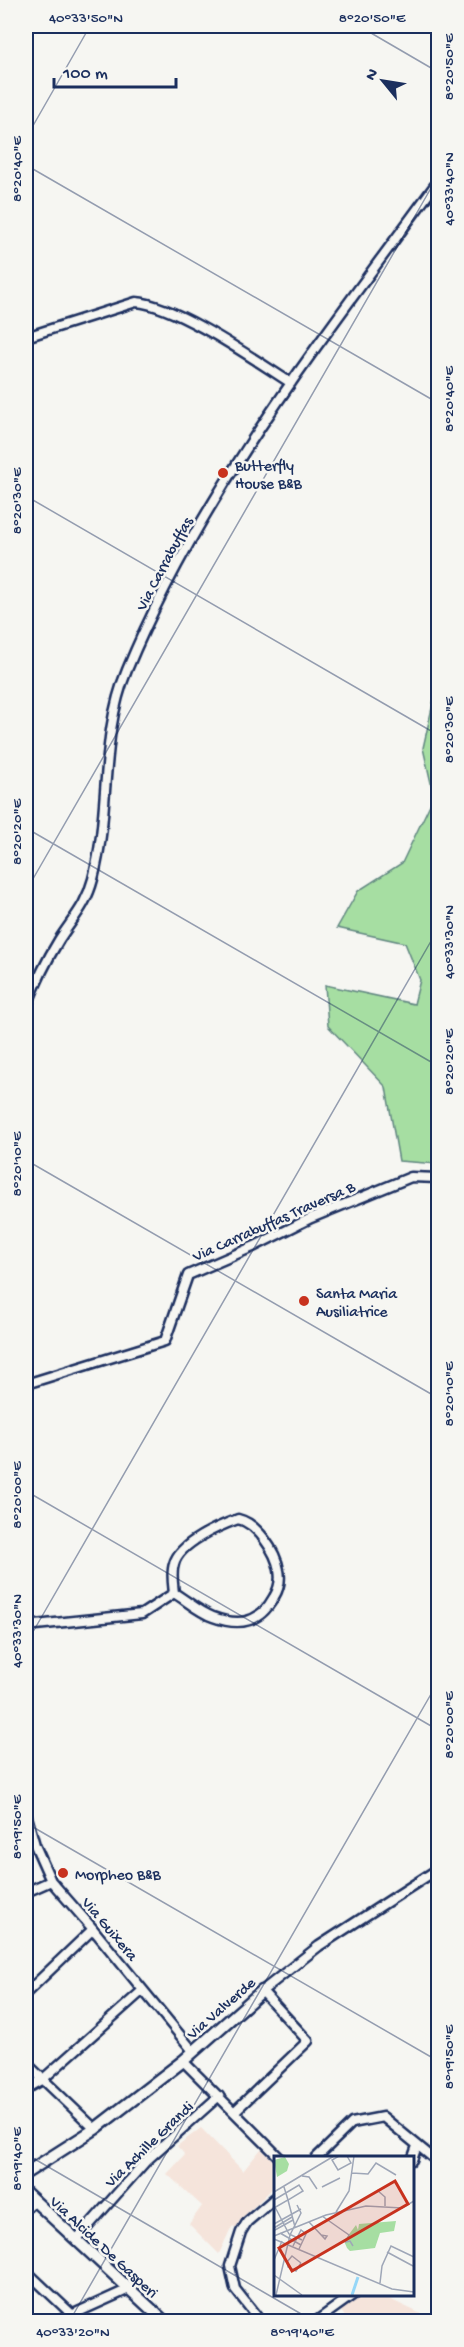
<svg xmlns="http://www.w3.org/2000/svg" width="464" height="2347" viewBox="0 0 464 2347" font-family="'Gochi Hand',sans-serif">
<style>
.built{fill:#f5e4db}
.green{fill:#a6dea2;stroke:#608680;stroke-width:1.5}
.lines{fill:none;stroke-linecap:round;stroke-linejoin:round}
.minor-casing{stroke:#1b2f5e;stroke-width:13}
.tertiary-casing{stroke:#1b2f5e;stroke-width:15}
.minor{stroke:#f6f6f2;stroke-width:8}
.tertiary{stroke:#f6f6f2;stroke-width:10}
.ticks{fill:none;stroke:#1b2f5e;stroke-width:1.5;stroke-opacity:0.45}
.poi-dot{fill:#c8321e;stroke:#f6f6f2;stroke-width:2}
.labels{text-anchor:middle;stroke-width:5;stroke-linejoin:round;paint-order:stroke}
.poi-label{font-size:16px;fill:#1b2f5e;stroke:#f6f6f2;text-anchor:start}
.street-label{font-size:16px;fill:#1b2f5e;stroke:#f6f6f2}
.inset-river{fill:none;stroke:#96d7f8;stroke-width:3}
.inset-road{fill:none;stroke:#9ea6b7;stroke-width:1.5}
.view{fill:#c8321e;fill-opacity:0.15;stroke:#c8321e;stroke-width:3}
.inset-edge{fill:none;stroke:#1b2f5e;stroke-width:3}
.neatline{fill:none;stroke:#1b2f5e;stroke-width:2}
.ticks-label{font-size:15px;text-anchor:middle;fill:#1b2f5e}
</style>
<rect width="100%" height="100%" fill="#f6f6f2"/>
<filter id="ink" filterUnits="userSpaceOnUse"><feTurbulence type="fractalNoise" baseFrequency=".0167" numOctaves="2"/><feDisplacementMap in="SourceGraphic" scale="12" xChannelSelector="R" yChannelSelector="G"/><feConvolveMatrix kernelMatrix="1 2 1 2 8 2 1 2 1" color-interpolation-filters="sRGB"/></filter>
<g filter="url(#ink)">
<path class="built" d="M 201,2128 L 243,2171 L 261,2149 L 275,2162 L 275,2186 L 240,2220 L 236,2228 L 233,2226 L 230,2230 L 219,2254 L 189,2224 L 202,2206 L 167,2174 L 185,2155 L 177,2146 Z
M 361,2294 L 381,2295 L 436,2321 L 348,2321 L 341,2311 Z"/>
<path class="green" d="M 438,681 L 438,1164 L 399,1161 L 386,1087 L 328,1026 L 325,985 L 414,1004 L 420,980 L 405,943 L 337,928 L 358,891 L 402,863 L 434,796 L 423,748 Z"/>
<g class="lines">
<defs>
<path id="minor" d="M 26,337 L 136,302 C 177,305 255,360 291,383
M 26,1008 C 35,985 46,961 59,940 C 73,918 86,906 93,879 C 111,811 99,737 127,670 C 201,491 325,336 438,181
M 26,1384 L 165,1341 L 188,1275 L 255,1246 L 311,1218 L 411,1177 L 438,1178
M 238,1519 C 257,1523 276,1552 279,1570 C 281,1580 279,1589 274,1597 C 260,1623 240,1627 213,1617 C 199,1612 186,1600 174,1593 C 173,1584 171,1573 174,1564 C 179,1543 219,1526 238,1519 Z
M 26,1626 L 142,1614 L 174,1593
M 26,1813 L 35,1845 L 51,1881 L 93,1929 L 193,2051
M 26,1892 L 51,1881
M 26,1993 L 93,1929
M 183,2061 L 280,2158
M 26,2063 L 95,2129
M 26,2089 L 42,2080 L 143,1990
M 234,2112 L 308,2041 L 262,1991 L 319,1946 L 438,1869
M 316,2158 L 352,2123 L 383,2117 L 438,2162
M 412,2160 L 417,2146
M 26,2208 L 34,2201
M 76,2240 L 146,2161 L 219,2096
M 26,2271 L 80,2322
M 56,2322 L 129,2289
M 261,2322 L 235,2289 L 230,2266 L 241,2232 L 247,2222 L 275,2198
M 315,2322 L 354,2294"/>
<path id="tertiary" d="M 26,2173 L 95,2129 L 183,2061 L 262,1991
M 26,2193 L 165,2322"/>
</defs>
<use href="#minor" class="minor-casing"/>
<use href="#tertiary" class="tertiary-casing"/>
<use href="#minor" class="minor"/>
<use href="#tertiary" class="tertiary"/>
</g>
</g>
<path class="ticks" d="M 359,26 L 438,72M 26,138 L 90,26M 26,165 L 438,403M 26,496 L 438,735M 26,828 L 438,1066M 26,891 L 438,176M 26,1160 L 438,1398M 26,1491 L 438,1730M 26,1644 L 438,929M 26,1823 L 438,2061M 26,2154 L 315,2322M 69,2322 L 438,1682"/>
<g class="poi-dot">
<circle cx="223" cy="473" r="6"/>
<circle cx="304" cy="1301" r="6"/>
<circle cx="63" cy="1873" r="6"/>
</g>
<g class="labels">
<g class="poi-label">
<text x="235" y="470">Butterfly<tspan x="235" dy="18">House B&amp;B</tspan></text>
<text x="316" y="1298">Santa Maria<tspan x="316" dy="18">Ausiliatrice</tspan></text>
<text x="75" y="1879">Morpheo B&amp;B</text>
</g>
<g class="street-label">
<text transform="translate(163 563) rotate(-62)" y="6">Via Carrabuffas</text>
<text transform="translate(273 1220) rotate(-24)" y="6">Via Carrabuffas Traversa B</text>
<text transform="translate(111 1928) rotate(50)" y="6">Via Guixera</text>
<text transform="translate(220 2007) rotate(-41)" y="6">Via Valverde</text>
<text transform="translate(148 2143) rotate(-44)" y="6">Via Achille Grandi</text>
<text transform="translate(105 2246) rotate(43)" y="6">Via Alcide De Gasperi</text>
</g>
</g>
<g transform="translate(274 2156)">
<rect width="140" height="140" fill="#f6f6f2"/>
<path d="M 11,1 L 15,8 L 13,15 L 3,21 L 0,4 ZM 122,65 L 120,75 L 106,77 L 101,92 L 76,95 L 73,92 L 70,85 L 82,69 L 84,74 L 85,68 Z" fill="#a6dea2"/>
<path class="inset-river" d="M 78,139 L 84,121"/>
<path class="inset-road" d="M 65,0 L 58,4 L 64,14 L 77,7 L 73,0M 78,17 L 94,18 L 102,7 L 122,19M 28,20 L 35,21 L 43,33M 48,31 L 66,22M 103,34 L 111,41 L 111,50M 0,36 L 60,0M 0,44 L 25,29 L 29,35 L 14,44 L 21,71M 1,51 L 15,78 L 28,84M 0,52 L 14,44 L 10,31M 62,56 L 75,35 L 80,0M 48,60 L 75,79 L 72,86 L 76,85 L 79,90M 35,66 L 51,83 L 53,80 L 47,79M 0,68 L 27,53M 0,72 L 18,61M 1,74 L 19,64M 6,77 L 27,89M 0,80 L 52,59 L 92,50 L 128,52 L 140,45M 0,83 L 118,133 L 140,136M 19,90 L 27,74 L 32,78 L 25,93M 113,96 L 139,110M 0,104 L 8,85M 13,106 L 14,111 L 22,115 L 27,107M 13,106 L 18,100 L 27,107M 0,119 L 28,139M 106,127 L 108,110 L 117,90 L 140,101M 2,139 L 16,79 L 27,57 L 23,49"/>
<path class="view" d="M 121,25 L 134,48 L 18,115 L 5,92 Z"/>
<rect width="140" height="140" class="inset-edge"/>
</g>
<rect width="464" height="2347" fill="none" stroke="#f6f6f2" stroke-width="66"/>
<g transform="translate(383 81) rotate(300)" stroke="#f6f6f2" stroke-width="4.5" paint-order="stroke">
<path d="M0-4.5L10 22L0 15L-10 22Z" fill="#1b2f5e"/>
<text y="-9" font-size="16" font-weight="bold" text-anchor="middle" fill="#1b2f5e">N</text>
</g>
<path d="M54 78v9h122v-9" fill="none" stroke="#1b2f5e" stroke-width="3"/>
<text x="63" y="78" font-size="18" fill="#1b2f5e" stroke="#f6f6f2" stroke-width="4.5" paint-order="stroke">100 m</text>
<rect x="33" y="33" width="398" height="2281" class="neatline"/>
<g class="ticks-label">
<text x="86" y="22">40°33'50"N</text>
<text x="372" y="22">8°20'50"E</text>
<text transform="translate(448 67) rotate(-90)" y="5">8°20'50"E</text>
<text transform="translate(16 169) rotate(-90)" y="5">8°20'40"E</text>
<text transform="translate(448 189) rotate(-90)" y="5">40°33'40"N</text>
<text transform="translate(448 399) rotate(-90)" y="5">8°20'40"E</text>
<text transform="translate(16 501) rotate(-90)" y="5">8°20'30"E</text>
<text transform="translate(448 730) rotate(-90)" y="5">8°20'30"E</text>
<text transform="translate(16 832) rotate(-90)" y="5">8°20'20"E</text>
<text transform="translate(448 942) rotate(-90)" y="5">40°33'30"N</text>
<text transform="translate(448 1062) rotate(-90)" y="5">8°20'20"E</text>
<text transform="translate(16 1164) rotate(-90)" y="5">8°20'10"E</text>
<text transform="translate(448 1394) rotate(-90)" y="5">8°20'10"E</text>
<text transform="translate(16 1495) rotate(-90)" y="5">8°20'00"E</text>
<text transform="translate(16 1631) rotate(-90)" y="5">40°33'30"N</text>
<text transform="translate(448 1725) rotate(-90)" y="5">8°20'00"E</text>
<text transform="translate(16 1827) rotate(-90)" y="5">8°19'50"E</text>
<text transform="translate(448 2057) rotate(-90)" y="5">8°19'50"E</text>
<text transform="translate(16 2159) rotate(-90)" y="5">8°19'40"E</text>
<text x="73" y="2336">40°33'20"N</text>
<text x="302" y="2336">8°19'40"E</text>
</g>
</svg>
